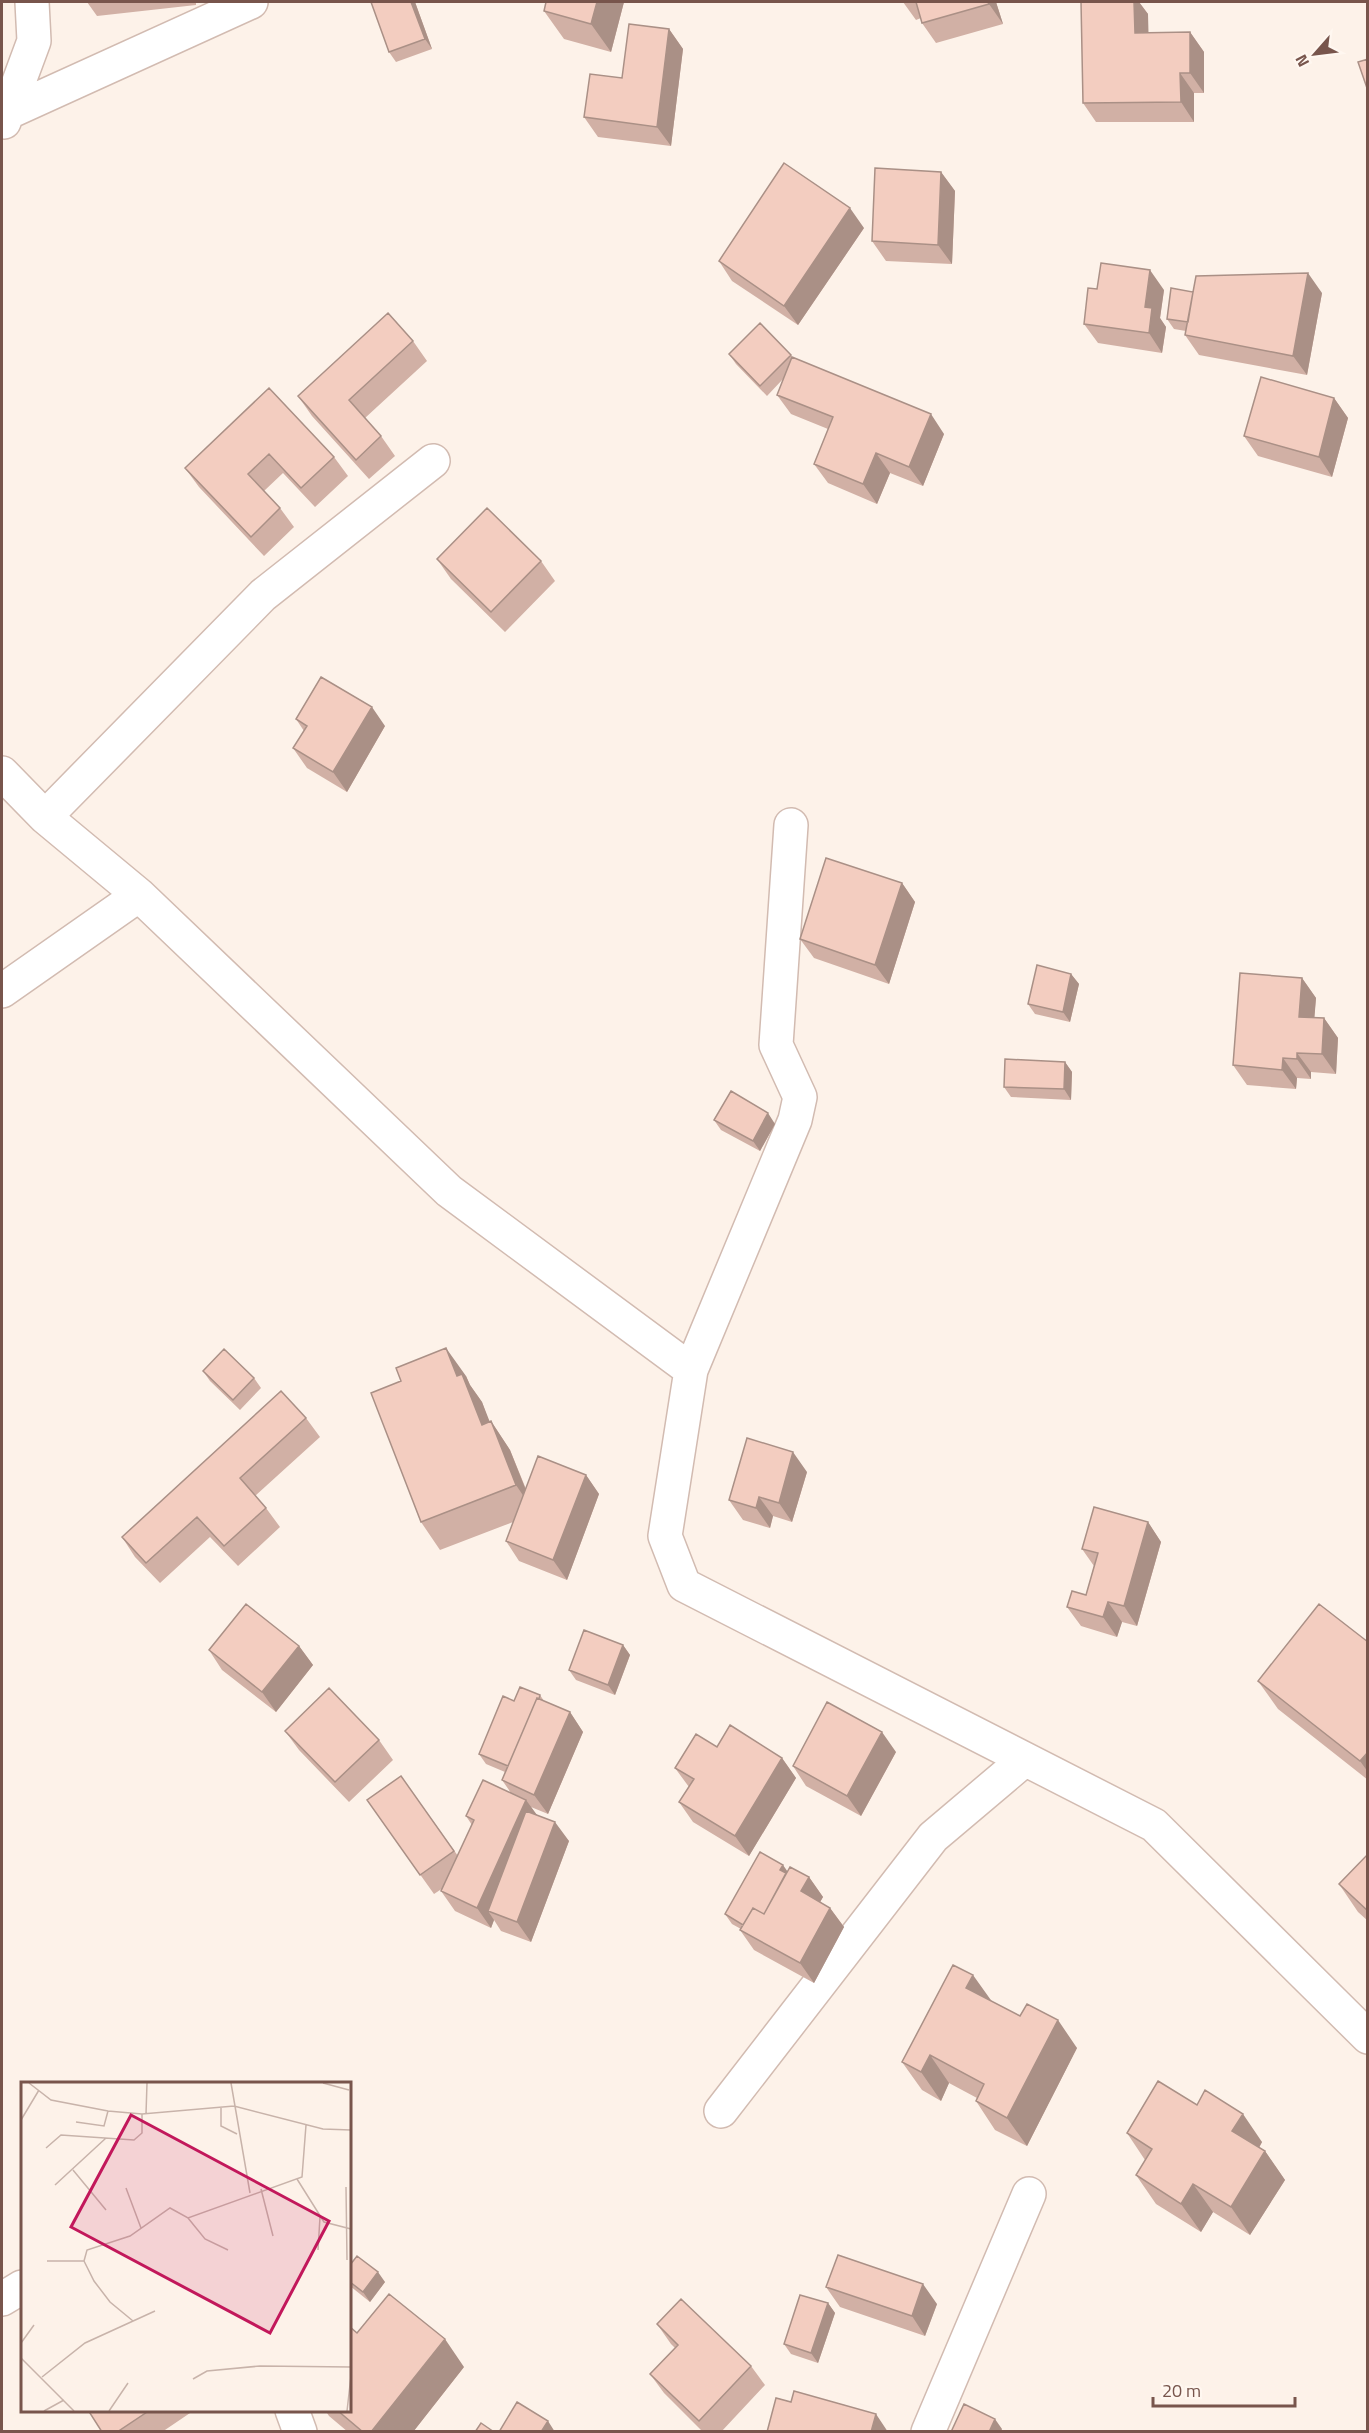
<svg xmlns="http://www.w3.org/2000/svg" width="1369" height="2433" viewBox="0 0 1369 2433" font-family="'Titillium Web',sans-serif">
<style>
.lines{fill:none;stroke-linecap:round;stroke-linejoin:round}
.street-casing{stroke:#d2bbb1;stroke-width:36}
.street{stroke:#fff;stroke-width:33}
.wall{fill:#d1b0a5}
.shaded-wall{fill:#aa9086}
.building{fill:#f3cdc0;stroke:#aa9086;stroke-width:1.5}
.inset-road{fill:none;stroke:#c8b3aa;stroke-width:1.5}
.view{fill:#c2185b;fill-opacity:0.15;stroke:#c2185b;stroke-width:3}
.inset-edge{fill:none;stroke:#78554c;stroke-width:3}
</style>
<rect width="100%" height="100%" fill="#fdf2e9"/>
<g class="lines">
<defs>
<path id="street" d="M 9,112 L 251,2
M 4,122 L 34,41 L 32,2
M 2,773 L 45,817 L 139,895 L 449,1191 L 691,1370 L 665,1536 L 684,1585 L 1154,1825 L 1368,2037
M 45,817 L 263,595 L 433,461
M 2,991 L 139,895
M 691,1370 L 795,1120 L 800,1097 L 776,1045 L 791,825
M 721,2111 L 933,1837 L 1024,1760
M 2,2299 L 22,2287
M 292,2410 L 300,2432
M 928,2432 L 1029,2194"/>
</defs>
<use href="#street" class="street-casing"/>
<use href="#street" class="street"/>
</g>
<path class="wall" d="M 87,2 L 196,2 L 196,5 L 97,16 Z
M 415,2 L 432,49 L 396,62 L 389,52 Z
M 546,2 L 624,2 L 611,52 L 564,39 L 544,11 Z
M 903,2 L 996,2 L 1003,24 L 936,43 L 922,23 L 921,18 L 916,20 Z
M 1081,2 L 1139,2 L 1148,14 L 1148,33 L 1190,32 L 1204,52 L 1204,93 L 1194,93 L 1194,122 L 1096,122 L 1083,103 Z
M 669,29 L 683,49 L 671,146 L 598,137 L 584,117 Z
M 941,172 L 955,191 L 952,264 L 886,261 L 872,241 Z
M 864,228 L 798,325 L 732,281 L 719,261 Z
M 1097,289 L 1164,290 L 1160,318 L 1166,327 L 1162,353 L 1098,343 L 1084,324 Z
M 1193,292 L 1322,293 L 1307,375 L 1199,355 L 1185,335 L 1186,331 L 1174,329 L 1167,319 Z
M 413,341 L 427,361 L 365,418 L 381,436 L 395,456 L 369,479 L 312,416 L 298,396 Z
M 729,354 L 791,355 L 792,357 L 944,434 L 923,486 L 890,473 L 877,504 L 828,483 L 814,464 L 828,429 L 791,414 L 777,395 L 783,379 L 767,396 L 736,364 Z
M 269,388 L 334,457 L 348,476 L 315,507 L 283,473 L 264,491 L 280,508 L 294,527 L 264,556 L 199,487 L 185,468 Z
M 1334,398 L 1348,418 L 1332,477 L 1258,456 L 1244,436 Z
M 437,559 L 541,561 L 555,581 L 505,632 L 451,579 Z
M 296,719 L 385,726 L 347,792 L 307,768 L 293,748 L 304,731 Z
M 902,883 L 915,902 L 889,984 L 814,958 L 800,939 Z
M 1071,974 L 1079,984 L 1070,1022 L 1035,1014 L 1028,1004 Z
M 1302,978 L 1316,998 L 1314,1018 L 1324,1018 L 1338,1038 L 1336,1074 L 1311,1072 L 1311,1079 L 1297,1078 L 1296,1089 L 1247,1085 L 1233,1065 Z
M 1065,1062 L 1072,1072 L 1071,1100 L 1011,1097 L 1004,1087 Z
M 714,1120 L 775,1124 L 760,1151 L 721,1130 Z
M 203,1371 L 254,1378 L 261,1388 L 240,1410 L 210,1381 Z
M 466,1376 L 470,1385 L 482,1402 L 489,1422 L 491,1421 L 510,1450 L 526,1489 L 586,1475 L 599,1494 L 567,1580 L 519,1561 L 506,1541 L 513,1522 L 440,1550 L 421,1522 Z
M 306,1418 L 320,1437 L 255,1496 L 266,1508 L 280,1527 L 238,1566 L 210,1537 L 160,1583 L 135,1557 L 122,1537 Z
M 807,1472 L 792,1522 L 773,1516 L 770,1528 L 743,1520 L 729,1500 Z
M 1148,1522 L 1161,1542 L 1137,1626 L 1122,1622 L 1117,1637 L 1081,1626 L 1067,1607 L 1086,1595 L 1094,1566 L 1082,1549 Z
M 1368,1642 L 1368,1780 L 1278,1709 L 1258,1681 Z
M 623,1645 L 630,1655 L 615,1695 L 576,1680 L 569,1670 Z
M 299,1646 L 313,1665 L 276,1712 L 222,1670 L 209,1650 Z
M 540,1695 L 544,1701 L 570,1712 L 583,1732 L 548,1814 L 531,1807 L 536,1815 L 569,1841 L 531,1942 L 501,1931 L 494,1920 L 491,1928 L 455,1911 L 441,1891 L 443,1888 L 434,1894 L 367,1800 L 401,1776 L 458,1856 L 472,1825 L 466,1816 L 511,1793 L 502,1780 L 505,1772 L 486,1764 L 479,1754 L 514,1701 Z
M 285,1731 L 379,1740 L 393,1760 L 349,1802 L 299,1750 Z
M 717,1747 L 782,1758 L 796,1778 L 749,1856 L 693,1822 L 679,1802 L 689,1787 L 675,1768 Z
M 896,1752 L 861,1816 L 806,1786 L 793,1766 Z
M 1368,1854 L 1368,1921 L 1358,1912 L 1339,1884 Z
M 788,1871 L 809,1877 L 823,1897 L 820,1902 L 830,1908 L 844,1927 L 814,1983 L 754,1950 L 740,1930 L 741,1929 L 732,1924 L 725,1914 Z
M 991,2001 L 1077,2048 L 1027,2146 L 995,2130 L 976,2101 L 977,2098 L 949,2083 L 941,2101 L 922,2090 L 902,2062 Z
M 1197,2105 L 1262,2142 L 1259,2148 L 1265,2151 L 1285,2180 L 1250,2235 L 1213,2212 L 1201,2232 L 1156,2204 L 1136,2175 L 1145,2160 L 1127,2133 Z
M 350,2265 L 385,2282 L 370,2302 L 350,2286 Z
M 826,2287 L 937,2304 L 925,2336 L 840,2307 Z
M 828,2303 L 835,2313 L 818,2363 L 791,2354 L 784,2344 Z
M 657,2324 L 751,2366 L 765,2385 L 721,2432 L 703,2432 L 664,2393 L 650,2374 L 675,2348 L 671,2344 Z
M 464,2367 L 413,2432 L 348,2432 L 329,2416 L 325,2410 L 350,2410 Z
M 88,2410 L 193,2410 L 193,2411 L 162,2432 L 102,2432 Z"/>
<path class="shaded-wall" d="M 411,2 L 415,2 L 432,49 L 425,39 Z
M 597,2 L 624,2 L 611,52 L 591,24 Z
M 988,2 L 996,2 L 1003,24 L 989,4 Z
M 1134,2 L 1139,2 L 1148,14 L 1149,52 L 1135,33 Z
M 669,29 L 683,49 L 671,146 L 657,127 Z
M 1190,32 L 1204,52 L 1204,93 L 1190,73 Z
M 1180,73 L 1194,93 L 1194,122 L 1181,102 Z
M 941,172 L 955,191 L 952,264 L 938,245 Z
M 850,208 L 864,228 L 798,325 L 784,306 Z
M 1150,270 L 1164,290 L 1160,318 L 1166,327 L 1162,353 L 1149,333 L 1145,307 Z
M 1308,273 L 1322,293 L 1307,375 L 1293,356 Z
M 1334,398 L 1348,418 L 1332,477 L 1319,457 Z
M 931,414 L 944,434 L 923,486 L 909,467 Z
M 876,453 L 890,473 L 877,504 L 863,484 Z
M 372,707 L 385,726 L 347,792 L 333,772 Z
M 902,883 L 915,902 L 889,984 L 875,965 Z
M 1071,974 L 1079,984 L 1070,1022 L 1063,1012 Z
M 1302,978 L 1316,998 L 1313,1036 L 1299,1017 Z
M 1324,1018 L 1338,1038 L 1336,1074 L 1322,1054 Z
M 1297,1053 L 1311,1072 L 1311,1079 L 1297,1059 Z
M 1283,1058 L 1297,1078 L 1296,1089 L 1282,1070 Z
M 1065,1062 L 1072,1072 L 1071,1100 L 1064,1089 Z
M 768,1113 L 775,1124 L 760,1151 L 753,1141 Z
M 446,1348 L 466,1376 L 470,1385 L 482,1402 L 502,1453 L 482,1425 L 457,1376 Z
M 491,1421 L 510,1450 L 535,1513 L 516,1485 Z
M 793,1452 L 807,1472 L 792,1522 L 779,1503 Z
M 586,1475 L 599,1494 L 567,1580 L 553,1560 Z
M 759,1497 L 773,1516 L 770,1528 L 756,1508 Z
M 1148,1522 L 1161,1542 L 1137,1626 L 1124,1606 Z
M 1108,1602 L 1122,1622 L 1117,1637 L 1103,1617 Z
M 623,1645 L 630,1655 L 615,1695 L 608,1685 Z
M 299,1646 L 313,1665 L 276,1712 L 262,1692 Z
M 570,1712 L 583,1732 L 548,1814 L 534,1795 Z
M 882,1732 L 896,1752 L 861,1816 L 847,1796 Z
M 1368,1752 L 1368,1772 L 1360,1761 Z
M 782,1758 L 796,1778 L 749,1856 L 735,1836 Z
M 526,1800 L 540,1819 L 488,1911 L 494,1920 L 491,1928 L 477,1908 Z
M 555,1822 L 569,1841 L 531,1942 L 517,1922 Z
M 783,1865 L 790,1875 L 787,1880 L 780,1870 Z
M 809,1877 L 823,1897 L 815,1911 L 801,1891 Z
M 830,1908 L 844,1927 L 814,1983 L 800,1963 Z
M 973,1975 L 993,2003 L 966,1988 Z
M 1058,2020 L 1077,2048 L 1027,2146 L 1007,2118 Z
M 930,2055 L 949,2083 L 941,2101 L 921,2072 Z
M 1243,2114 L 1262,2142 L 1252,2160 L 1232,2131 Z
M 1265,2151 L 1285,2180 L 1250,2235 L 1231,2207 Z
M 1193,2184 L 1213,2212 L 1201,2232 L 1181,2204 Z
M 378,2272 L 385,2282 L 370,2302 L 363,2292 Z
M 923,2284 L 937,2304 L 925,2336 L 912,2316 Z
M 828,2303 L 835,2313 L 818,2363 L 811,2353 Z
M 445,2339 L 464,2367 L 413,2432 L 371,2432 Z
M 876,2414 L 888,2432 L 871,2432 Z
M 995,2419 L 1002,2429 L 1001,2432 L 989,2432 Z
M 548,2421 L 555,2432 L 541,2432 Z"/>
<path class="building" d="M 371,2 L 411,2 L 425,39 L 389,52 Z
M 546,2 L 597,2 L 591,24 L 544,11 Z
M 916,2 L 988,2 L 989,4 L 922,23 Z
M 1081,2 L 1134,2 L 1135,33 L 1190,32 L 1190,73 L 1180,73 L 1181,102 L 1083,103 Z
M 629,24 L 669,29 L 657,127 L 584,117 L 590,74 L 622,78 Z
M 1368,59 L 1368,91 L 1358,62 Z
M 784,163 L 850,208 L 784,306 L 719,261 Z
M 875,168 L 941,172 L 938,245 L 872,241 Z
M 1101,263 L 1150,270 L 1145,307 L 1152,308 L 1149,333 L 1084,324 L 1088,288 L 1097,289 Z
M 1308,273 L 1293,356 L 1185,335 L 1196,276 Z
M 1171,288 L 1193,292 L 1188,322 L 1167,319 Z
M 388,313 L 413,341 L 349,400 L 381,436 L 356,460 L 298,396 Z
M 760,323 L 791,355 L 760,386 L 729,354 Z
M 792,357 L 931,414 L 909,467 L 876,453 L 863,484 L 814,464 L 833,417 L 777,395 Z
M 1261,377 L 1334,398 L 1319,457 L 1244,436 Z
M 269,388 L 334,457 L 301,488 L 269,454 L 248,474 L 280,508 L 251,537 L 185,468 Z
M 487,508 L 541,561 L 491,612 L 437,559 Z
M 321,677 L 372,707 L 333,772 L 293,748 L 307,726 L 296,719 Z
M 826,858 L 902,883 L 875,965 L 800,939 Z
M 1037,965 L 1071,974 L 1063,1012 L 1028,1004 Z
M 1240,973 L 1302,978 L 1299,1017 L 1324,1018 L 1322,1054 L 1297,1053 L 1297,1059 L 1283,1058 L 1282,1070 L 1233,1065 Z
M 1005,1059 L 1065,1062 L 1064,1089 L 1004,1087 Z
M 731,1091 L 768,1113 L 753,1141 L 714,1120 Z
M 446,1348 L 457,1376 L 462,1374 L 482,1425 L 491,1421 L 516,1485 L 421,1522 L 371,1393 L 401,1381 L 396,1368 Z
M 224,1349 L 254,1378 L 233,1400 L 203,1371 Z
M 281,1391 L 306,1418 L 240,1478 L 266,1508 L 224,1546 L 197,1517 L 146,1563 L 122,1537 Z
M 747,1438 L 793,1452 L 779,1503 L 759,1497 L 756,1508 L 729,1500 Z
M 538,1456 L 586,1475 L 553,1560 L 506,1541 Z
M 1094,1507 L 1148,1522 L 1124,1606 L 1108,1602 L 1103,1617 L 1067,1607 L 1072,1591 L 1086,1595 L 1098,1553 L 1082,1549 Z
M 246,1604 L 299,1646 L 262,1692 L 209,1650 Z
M 1319,1604 L 1368,1642 L 1368,1752 L 1360,1761 L 1258,1681 Z
M 584,1630 L 623,1645 L 608,1685 L 569,1670 Z
M 520,1687 L 540,1695 L 539,1699 L 537,1698 L 508,1766 L 479,1754 L 503,1696 L 514,1701 Z
M 329,1688 L 379,1740 L 335,1782 L 285,1731 Z
M 537,1698 L 570,1712 L 534,1795 L 502,1780 Z
M 827,1702 L 882,1732 L 847,1796 L 793,1766 Z
M 730,1725 L 782,1758 L 735,1836 L 679,1802 L 694,1779 L 675,1768 L 696,1734 L 717,1747 Z
M 401,1776 L 454,1851 L 420,1875 L 367,1800 Z
M 483,1780 L 526,1800 L 477,1908 L 441,1891 L 474,1820 L 466,1816 Z
M 526,1811 L 555,1822 L 517,1922 L 488,1911 Z
M 760,1852 L 783,1865 L 780,1870 L 786,1873 L 764,1914 L 753,1908 L 743,1925 L 725,1914 Z
M 1368,1854 L 1368,1911 L 1339,1884 Z
M 790,1867 L 809,1877 L 801,1891 L 830,1908 L 800,1963 L 740,1930 L 753,1908 L 764,1914 Z
M 953,1965 L 973,1975 L 966,1988 L 1020,2016 L 1027,2004 L 1058,2020 L 1007,2118 L 976,2101 L 984,2084 L 930,2055 L 921,2072 L 902,2062 Z
M 1158,2081 L 1197,2105 L 1205,2090 L 1243,2114 L 1232,2131 L 1265,2151 L 1231,2207 L 1193,2184 L 1181,2204 L 1136,2175 L 1152,2149 L 1127,2133 Z
M 838,2255 L 923,2284 L 912,2316 L 826,2287 Z
M 357,2256 L 378,2272 L 363,2292 L 350,2282 L 350,2265 Z
M 389,2294 L 445,2339 L 371,2432 L 363,2432 L 337,2410 L 350,2410 L 350,2327 L 357,2333 Z
M 800,2295 L 828,2303 L 811,2353 L 784,2344 Z
M 681,2299 L 751,2366 L 699,2421 L 650,2374 L 678,2345 L 657,2324 Z
M 794,2391 L 876,2414 L 871,2432 L 767,2432 L 776,2398 L 791,2402 Z
M 517,2402 L 548,2421 L 541,2432 L 499,2432 Z
M 964,2404 L 995,2419 L 989,2432 L 951,2432 Z
M 88,2410 L 150,2410 L 117,2432 L 102,2432 Z
M 481,2423 L 494,2432 L 475,2432 Z"/>
<g transform="translate(21 2082)">
<rect width="330" height="330" fill="#fdf2e9"/>
<path class="inset-road" d="M 8,1 L 30,18 L 87,29 L 121,32 L 213,24 L 302,47 L 330,48M 210,1 L 229,111M 302,1 L 328,8M 200,26 L 200,44 L 216,52M 125,32 L 126,1M 0,38 L 18,8M 55,40 L 83,44 L 87,29M 25,66 L 40,53 L 113,58 L 121,51 L 121,32M 52,88 L 85,128M 276,97 L 303,140 L 330,147M 34,103 L 85,56M 325,105 L 326,178M 105,106 L 120,146M 240,107 L 252,154M 167,136 L 184,157 L 207,168M 297,168 L 299,135M 26,179 L 63,179M 112,239 L 89,220 L 73,199 L 63,179 L 66,168 L 109,154 L 149,126 L 167,136 L 281,95 L 285,43M 0,261 L 13,243M 0,276 L 53,329M 21,295 L 64,261 L 134,229M 172,297 L 186,289 L 239,284 L 330,285M 23,329 L 43,318M 88,329 L 107,301M 326,329 L 330,294"/>
<path class="view" d="M 110,33 L 308,139 L 249,251 L 50,145 Z"/>
<rect width="330" height="330" class="inset-edge"/>
</g>
<rect width="1369" height="2433" fill="none" stroke="#78554c" stroke-width="6"/>
<g transform="translate(1315 54) rotate(242)" stroke="#fff7f0" stroke-width="4.5" paint-order="stroke">
<path d="M0-4.5L10 22L0 15L-10 22Z" fill="#78554c"/>
<text y="-9" font-size="16" font-weight="bold" text-anchor="middle" fill="#78554c">N</text>
</g>
<path d="M1153 2397v9h142v-9" fill="none" stroke="#78554c" stroke-width="3"/>
<text x="1162" y="2397" font-size="18" fill="#78554c" stroke="#fff7f0" stroke-width="4.5" paint-order="stroke">20 m</text>
</svg>
